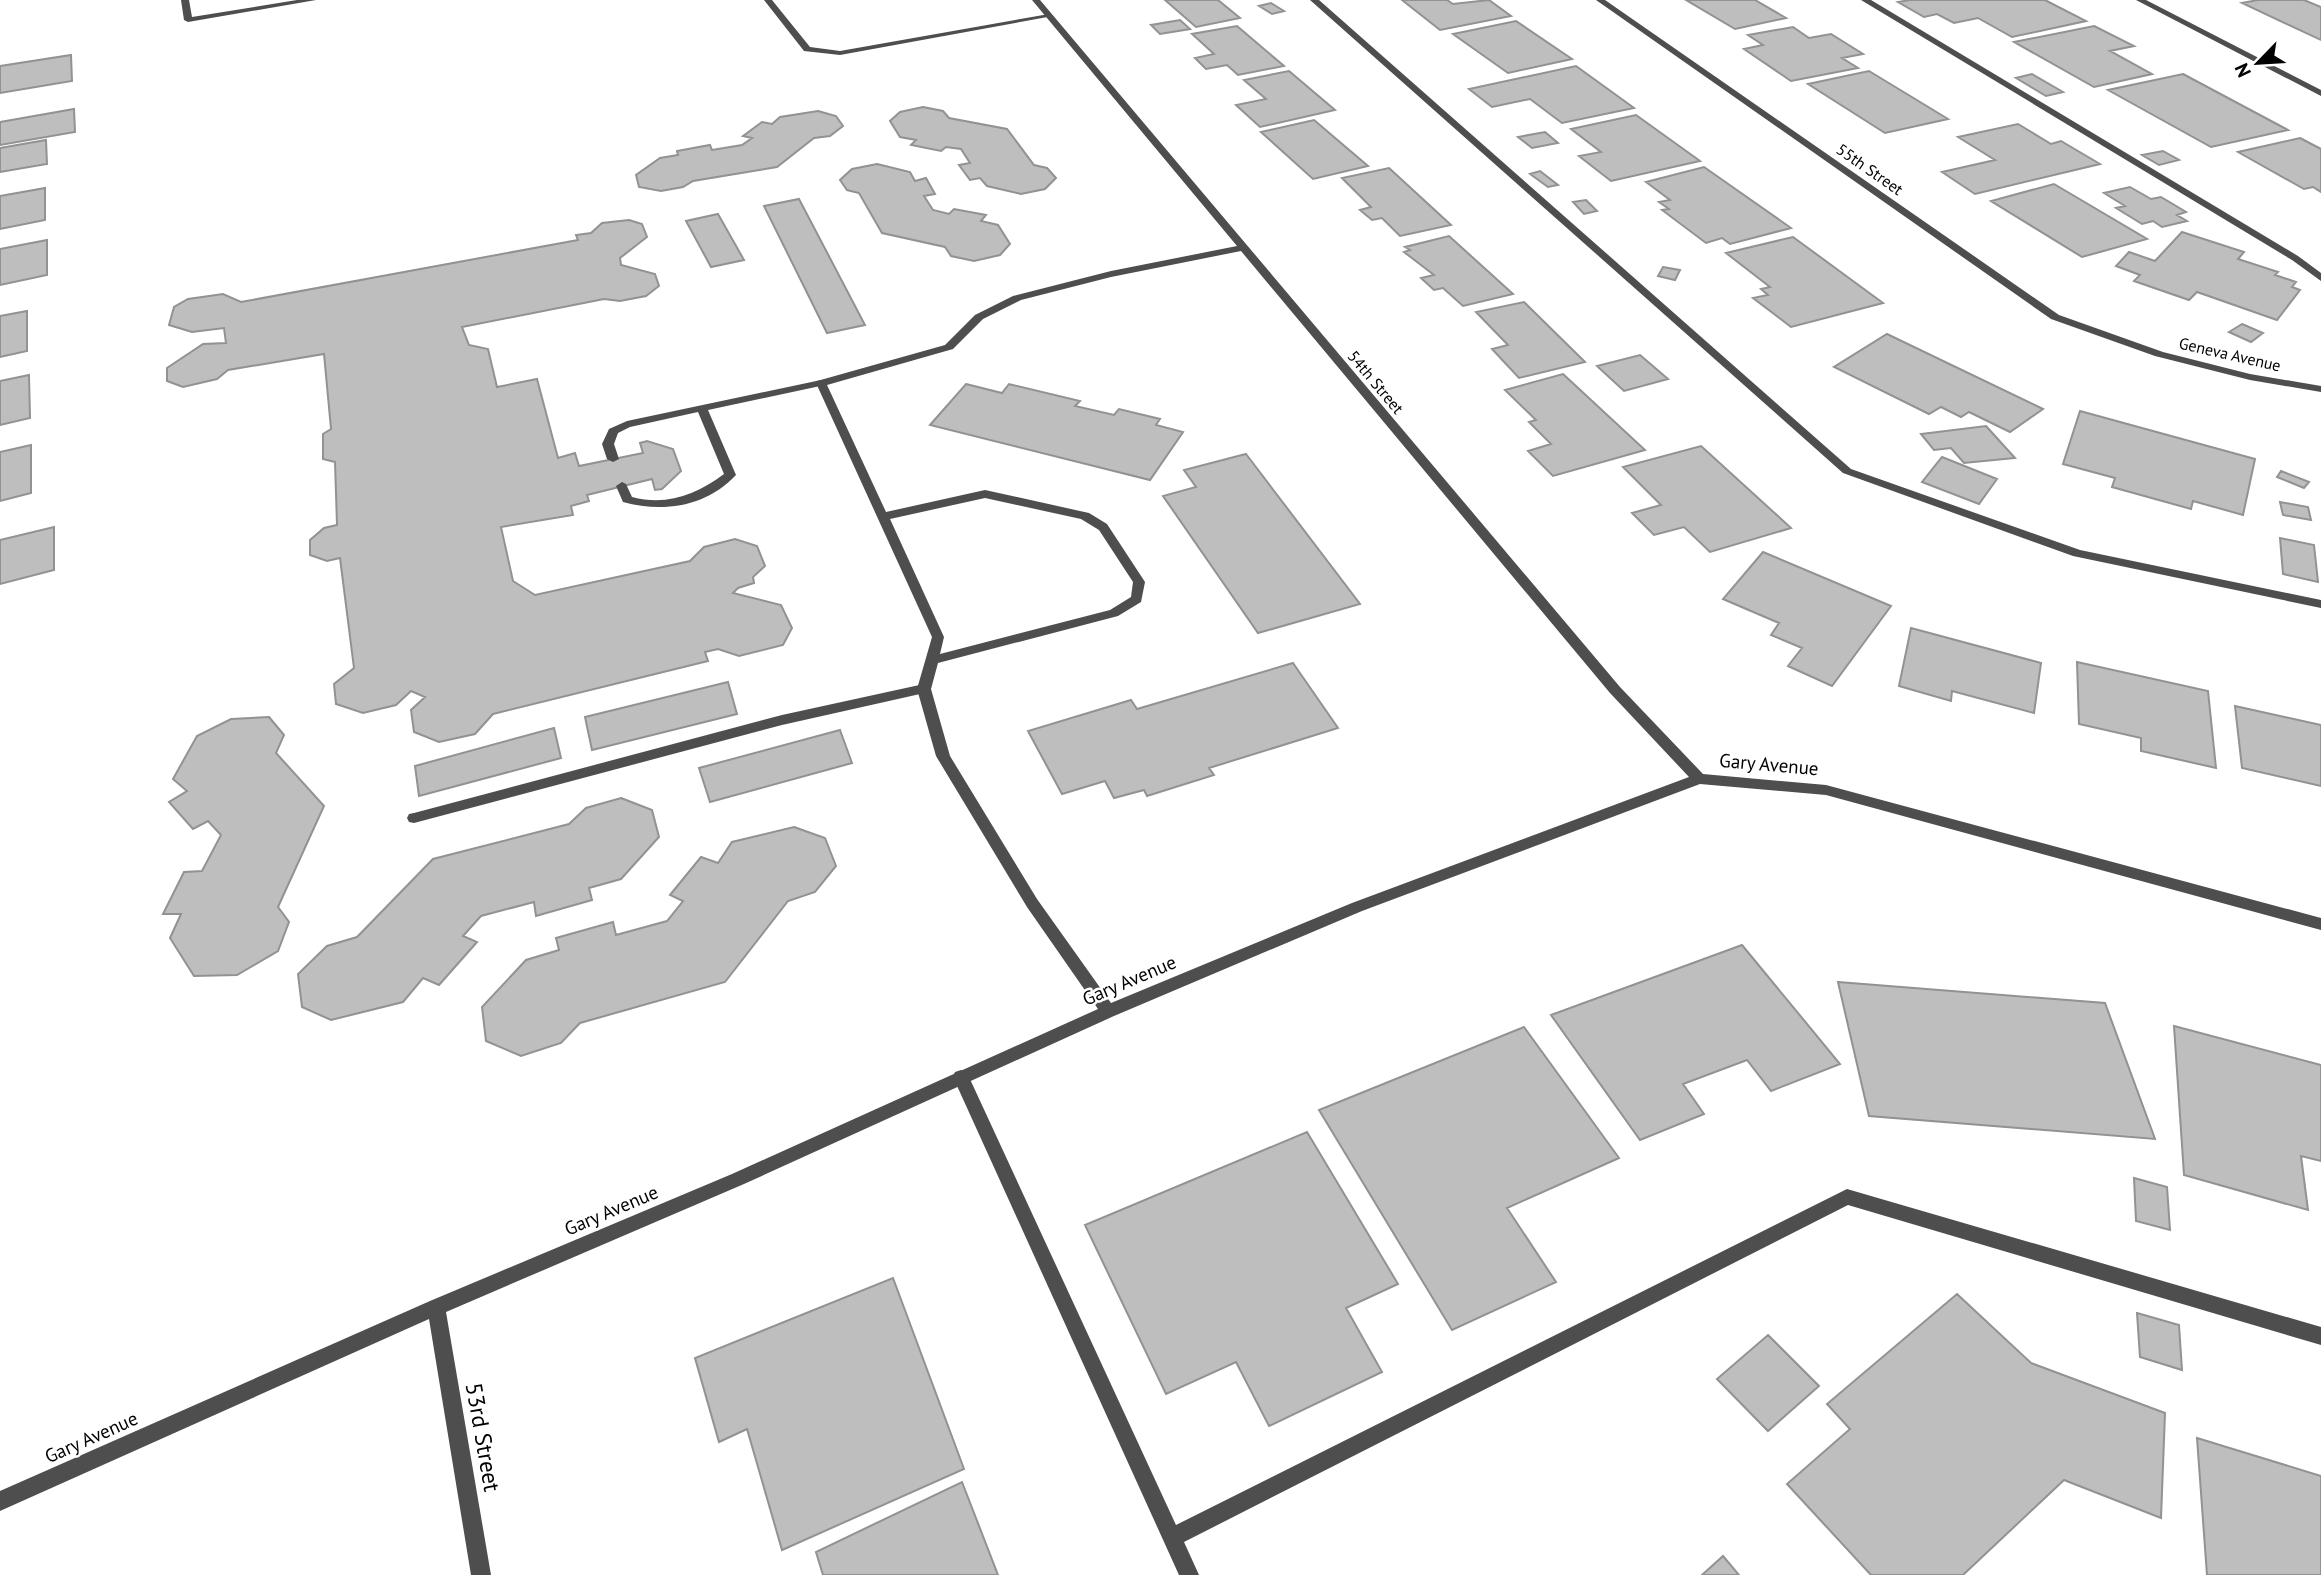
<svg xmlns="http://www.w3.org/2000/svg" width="2321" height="1575" viewBox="0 0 2321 1575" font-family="'PT Sans',sans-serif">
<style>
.building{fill:#bebebe;stroke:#929292;stroke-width:2}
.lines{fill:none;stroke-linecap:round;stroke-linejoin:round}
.service{fill:#4e4e4e;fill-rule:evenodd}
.minor{fill:#4e4e4e;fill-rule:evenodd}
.labels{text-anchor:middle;stroke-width:5;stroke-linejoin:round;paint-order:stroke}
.far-street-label{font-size:16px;fill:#000;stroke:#fff}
.street-label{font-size:19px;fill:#000;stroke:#fff}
.near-street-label{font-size:23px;fill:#000;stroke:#fff}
</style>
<rect width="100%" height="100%" fill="#fff"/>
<path class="building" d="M 1165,0 L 1218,0 L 1240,18 L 1196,27 Z
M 1402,0 L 1447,0 L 1453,4 L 1489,0 L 1511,16 L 1440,30 Z
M 1686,0 L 1755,0 L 1786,18 L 1735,29 Z
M 1910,0 L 2045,0 L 2086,21 L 2012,37 L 1978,18 L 1954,23 L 1937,14 L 1924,17 L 1898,2 Z
M 2258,0 L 2304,0 L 2321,7 L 2321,40 L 2242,3 Z
M 1271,3 L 1284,11 L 1272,14 L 1259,6 Z
M 1180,20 L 1190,29 L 1160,34 L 1151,25 Z
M 1516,21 L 1572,59 L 1508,73 L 1453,34 Z
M 1237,26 L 1284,66 L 1238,75 L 1227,65 L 1206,69 L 1195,58 L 1214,54 L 1192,34 Z
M 2094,26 L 2134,46 L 2110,51 L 2152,74 L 2094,87 L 2014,42 Z
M 1793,27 L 1809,38 L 1831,34 L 1863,54 L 1842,58 L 1858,68 L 1791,81 L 1744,49 L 1763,45 L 1748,35 Z
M 71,55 L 72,81 L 0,93 L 0,66 Z
M 1576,66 L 1634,108 L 1562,123 L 1530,99 L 1492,107 L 1469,89 Z
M 1289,71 L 1335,110 L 1260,127 L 1236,105 L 1266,99 L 1244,80 Z
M 1869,71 L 1948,119 L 1885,133 L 1808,84 Z
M 2032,74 L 2063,92 L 2046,96 L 2016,78 Z
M 2183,74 L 2288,130 L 2211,147 L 2108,90 Z
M 923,107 L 943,111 L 949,118 L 1007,129 L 1034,165 L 1047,168 L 1056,178 L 1045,189 L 1021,194 L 987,186 L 980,178 L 970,180 L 959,165 L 970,163 L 961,149 L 946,147 L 941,151 L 911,145 L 916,140 L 900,137 L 890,121 L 900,112 Z
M 74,109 L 75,132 L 0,145 L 0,122 Z
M 818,111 L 836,116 L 843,126 L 830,136 L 814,138 L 777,167 L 693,181 L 683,187 L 661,191 L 639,187 L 636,175 L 660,158 L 678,155 L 677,151 L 710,145 L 712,150 L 742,145 L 752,138 L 743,136 L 762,122 L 772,124 L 780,117 Z
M 1636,115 L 1700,161 L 1611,181 L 1579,156 L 1601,152 L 1571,129 Z
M 1314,120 L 1368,166 L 1313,179 L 1261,132 Z
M 2018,124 L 2051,144 L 2061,141 L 2100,164 L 1975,194 L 1942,172 L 1995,160 L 1958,137 Z
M 1545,132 L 1558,143 L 1532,148 L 1518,137 Z
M 2300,138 L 2321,149 L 2321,192 L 2313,187 L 2304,189 L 2238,152 Z
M 46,140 L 47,164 L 0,172 L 0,148 Z
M 2163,151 L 2179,160 L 2159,165 L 2142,155 Z
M 877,164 L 910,172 L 915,181 L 926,178 L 935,194 L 924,196 L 933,210 L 949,214 L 954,209 L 986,215 L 981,221 L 998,225 L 1010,244 L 1000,255 L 974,261 L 951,256 L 945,247 L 882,233 L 859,193 L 847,190 L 840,180 L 852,169 Z
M 1704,167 L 1791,228 L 1730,244 L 1722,238 L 1706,243 L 1662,210 L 1669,209 L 1659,202 L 1670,200 L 1646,182 Z
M 1389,168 L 1451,225 L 1400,236 L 1382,218 L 1372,220 L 1360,210 L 1371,207 L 1342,178 Z
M 1540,171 L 1558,185 L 1548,187 L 1530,174 Z
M 2054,184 L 2147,239 L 2082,257 L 1991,201 Z
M 2130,187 L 2151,199 L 2161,197 L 2186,212 L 2177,215 L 2187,221 L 2162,227 L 2153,221 L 2142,224 L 2116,208 L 2125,206 L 2104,193 Z
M 45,188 L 45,220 L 0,229 L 0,196 Z
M 799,199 L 865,325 L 827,333 L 764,206 Z
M 1586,200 L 1597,211 L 1584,214 L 1573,202 Z
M 718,214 L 744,260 L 711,267 L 686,221 Z
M 629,220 L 642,224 L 647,237 L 620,258 L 621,265 L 655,274 L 659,286 L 646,296 L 620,301 L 604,299 L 462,327 L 469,345 L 488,349 L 497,387 L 537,379 L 558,458 L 575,453 L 579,466 L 643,453 L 640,443 L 647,441 L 673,449 L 681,471 L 662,489 L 655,490 L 652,479 L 587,495 L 589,501 L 571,506 L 573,515 L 501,527 L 513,581 L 535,595 L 690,561 L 704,547 L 735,539 L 757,546 L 765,566 L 753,577 L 754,583 L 738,588 L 733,593 L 781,605 L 792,628 L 783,645 L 739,656 L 718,649 L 705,652 L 708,661 L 493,714 L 475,734 L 439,742 L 414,732 L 411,710 L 425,697 L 411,691 L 396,705 L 363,713 L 336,704 L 334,684 L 354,668 L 340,558 L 327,561 L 310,555 L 310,540 L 324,528 L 337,525 L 335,462 L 323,459 L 323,434 L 331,429 L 324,354 L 228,370 L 217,379 L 183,387 L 167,381 L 167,368 L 203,344 L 226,343 L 224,328 L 192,332 L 169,325 L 174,307 L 188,299 L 223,294 L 241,302 L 578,240 L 576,235 L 591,233 L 602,223 Z
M 2182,232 L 2244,252 L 2238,259 L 2278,272 L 2275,275 L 2296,282 L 2292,287 L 2300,290 L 2277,320 L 2197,292 L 2189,300 L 2134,281 L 2140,275 L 2116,266 L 2129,252 L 2155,261 Z
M 1449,236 L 1513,294 L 1463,306 L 1443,288 L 1434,290 L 1421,278 L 1434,275 L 1404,252 L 1410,250 L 1405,247 Z
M 1793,237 L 1883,303 L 1791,327 L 1753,298 L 1768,295 L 1761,289 L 1770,287 L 1726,253 Z
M 47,240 L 47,275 L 0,285 L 0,249 Z
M 1663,267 L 1680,270 L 1675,280 L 1658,276 Z
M 1524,302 L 1585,362 L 1519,378 L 1492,349 L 1508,345 L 1476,312 Z
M 27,311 L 27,351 L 0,357 L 0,316 Z
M 2242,324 L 2263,333 L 2251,342 L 2229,332 Z
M 1887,334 L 2043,409 L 2010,432 L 1969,412 L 1961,417 L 1941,407 L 1929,414 L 1834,367 Z
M 1640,355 L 1668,379 L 1624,391 L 1597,366 Z
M 1563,374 L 1645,450 L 1553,476 L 1528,451 L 1551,444 L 1529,422 L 1536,420 L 1505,390 Z
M 29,375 L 30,418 L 0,425 L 0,381 Z
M 966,384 L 1002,393 L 1009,384 L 1080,401 L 1075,406 L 1114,415 L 1119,409 L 1160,419 L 1156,425 L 1183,432 L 1150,480 L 930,425 Z
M 2080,411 L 2255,459 L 2243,515 L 2193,501 L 2191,509 L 2112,487 L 2115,478 L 2063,464 Z
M 1986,426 L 2015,458 L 1964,463 L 1951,448 L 1934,450 L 1921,434 Z
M 31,445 L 31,493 L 0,501 L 0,452 Z
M 1701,446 L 1791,528 L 1710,552 L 1684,527 L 1654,535 L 1632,513 L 1661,505 L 1623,467 Z
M 1246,454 L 1360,604 L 1258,633 L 1163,496 L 1196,487 L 1184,470 Z
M 1942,457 L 1997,479 L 1979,504 L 1922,482 Z
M 2281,471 L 2309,482 L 2304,488 L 2277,477 Z
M 2280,502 L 2308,507 L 2311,520 L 2283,515 Z
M 54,527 L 54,570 L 0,584 L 0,540 Z
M 2280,538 L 2314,545 L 2318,582 L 2283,574 Z
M 1763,552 L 1891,606 L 1832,686 L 1788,666 L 1802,648 L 1771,635 L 1779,623 L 1723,599 Z
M 1911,628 L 2041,663 L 2034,713 L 1952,691 L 1951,701 L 1899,686 Z
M 2077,662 L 2208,691 L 2216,768 L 2141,751 L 2141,738 L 2079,724 Z
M 1293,663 L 1338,728 L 1209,768 L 1214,775 L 1147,796 L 1144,790 L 1114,798 L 1105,781 L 1062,794 L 1028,731 L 1131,700 L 1137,709 Z
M 728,682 L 737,714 L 592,750 L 585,717 Z
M 2235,706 L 2321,725 L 2321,786 L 2242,768 Z
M 269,717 L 284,735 L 276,753 L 324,806 L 278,907 L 289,922 L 278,951 L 237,975 L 194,976 L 170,938 L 181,914 L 163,914 L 184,872 L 202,871 L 221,835 L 208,821 L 193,829 L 169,802 L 187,791 L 173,779 L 197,736 L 231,719 Z
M 554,728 L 561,758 L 419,796 L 415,766 Z
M 840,730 L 852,763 L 710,802 L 699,768 Z
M 621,798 L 652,810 L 659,837 L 621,879 L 589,888 L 592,900 L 536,916 L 534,902 L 481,916 L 463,936 L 477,942 L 439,985 L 423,978 L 403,1002 L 331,1020 L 302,1007 L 298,974 L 327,946 L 357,937 L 433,859 L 569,824 L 586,808 Z
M 794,827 L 825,838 L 836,866 L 815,892 L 788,901 L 725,982 L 580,1023 L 561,1043 L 521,1056 L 486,1041 L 482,1007 L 526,960 L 559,950 L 556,938 L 613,922 L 616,935 L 667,921 L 683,901 L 670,895 L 701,857 L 718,863 L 732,842 Z
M 1742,945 L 1840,1064 L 1771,1091 L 1747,1060 L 1683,1084 L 1704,1114 L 1640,1140 L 1551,1015 Z
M 1838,982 L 2105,1003 L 2155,1139 L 1869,1116 Z
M 2174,1026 L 2321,1065 L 2321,1161 L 2301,1156 L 2308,1210 L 2184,1175 Z
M 1524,1027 L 1619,1158 L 1507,1208 L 1556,1282 L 1452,1330 L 1319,1110 Z
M 1307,1132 L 1398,1284 L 1346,1308 L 1382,1372 L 1269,1426 L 1236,1362 L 1166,1394 L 1085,1225 Z
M 2134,1178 L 2167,1187 L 2170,1230 L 2136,1221 Z
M 893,1278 L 964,1469 L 782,1550 L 747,1429 L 719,1442 L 695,1358 Z
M 1957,1294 L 2031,1363 L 2165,1413 L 2161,1518 L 2064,1480 L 1963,1575 L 1871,1575 L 1787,1484 L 1850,1429 L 1827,1404 Z
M 2137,1313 L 2179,1325 L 2182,1370 L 2140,1357 Z
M 1768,1335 L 1819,1386 L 1768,1431 L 1717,1379 Z
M 2197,1438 L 2321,1476 L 2321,1575 L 2207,1575 Z
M 962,1482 L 998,1575 L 823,1575 L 816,1552 Z
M 1723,1556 L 1739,1575 L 1702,1575 Z"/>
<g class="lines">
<path class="service" d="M 181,0 L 189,0 L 192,17 L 297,0 L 316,0 L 188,22 L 184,20 Z
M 764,0 L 772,0 L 810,47 L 840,51 L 1049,14 L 1053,16 L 840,55 L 804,51 Z
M 1310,0 L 1319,0 L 1851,469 L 2080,550 L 2321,600 L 2321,608 L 2073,556 L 1843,473 Z
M 1861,0 L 1871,0 L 2298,256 L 2321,273 L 2321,281 L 2292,260 Z
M 821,380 L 825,381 L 825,385 L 708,410 L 736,475 C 706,507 663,513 623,502 L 616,486 L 622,482 L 626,484 L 632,497 C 667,506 696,495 724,474 L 698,412 L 630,427 L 618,433 L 614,444 L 619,459 L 613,462 L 607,459 L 602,444 L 609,429 L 627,421 Z
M 924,684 L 931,689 L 929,692 L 782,725 L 414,823 L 409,822 L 407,818 L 409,814 L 414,813 L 782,715 Z
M 961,1070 L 967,1072 L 969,1077 L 1176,1525 L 1847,1189 L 2321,1327 L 2321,1345 L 1848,1205 L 1184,1542 L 1199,1575 L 1179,1575 L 953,1077 L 955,1072 Z"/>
<path class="minor" d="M 1032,0 L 1040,0 L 1620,687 L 1703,774 L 1826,785 L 2321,918 L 2321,930 L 1826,795 L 1700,784 L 1362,911 L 1114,1016 L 744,1184 L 446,1312 L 491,1575 L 471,1575 L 429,1319 L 0,1511 L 0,1491 L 430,1301 L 732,1174 L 1098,1009 L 1027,907 L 936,756 L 917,689 L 932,637 L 816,383 L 817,381 L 945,345 L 975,315 L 1013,296 L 1111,271 L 1237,246 ZM 1241,251 L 1610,693 L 1689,777 L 1352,903 L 1111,1003 L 1037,899 L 950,756 L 931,689 L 938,663 L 1118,616 L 1141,602 L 1145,582 L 1107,524 L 1089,513 L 985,490 L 886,512 L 827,385 L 953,349 L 983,319 L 1021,300 L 1111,277 ZM 985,498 L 1081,519 L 1099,530 L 1133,582 L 1131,597 L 1110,610 L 940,654 L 944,637 L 890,519 Z
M 1596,0 L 1605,0 L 2059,315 L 2163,352 L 2250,374 L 2321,386 L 2321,392 L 2250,380 L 2155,356 L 2051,319 Z
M 2136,0 L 2146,0 L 2321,90 L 2321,96 Z"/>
</g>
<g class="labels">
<g class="far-street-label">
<text transform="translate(1870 169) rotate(35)" y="6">55th Street</text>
<text transform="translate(2230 354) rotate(13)" y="6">Geneva Avenue</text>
<text transform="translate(1376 382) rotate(50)" y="6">54th Street</text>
</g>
<g class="street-label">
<text transform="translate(1769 764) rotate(5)" y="7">Gary Avenue</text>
<text transform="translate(1129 980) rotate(-23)" y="7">Gary Avenue</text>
<text transform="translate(611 1210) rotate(-23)" y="7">Gary Avenue</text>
<text transform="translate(91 1437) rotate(-24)" y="7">Gary Avenue</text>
</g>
<g class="near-street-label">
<text transform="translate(483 1437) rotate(80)" y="8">53rd Street</text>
</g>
</g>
<g transform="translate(2258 63) rotate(245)" stroke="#ffffff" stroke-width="5" paint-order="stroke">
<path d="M0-5L12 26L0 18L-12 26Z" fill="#000000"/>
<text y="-10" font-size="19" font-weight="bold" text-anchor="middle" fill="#000000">N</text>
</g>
</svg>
